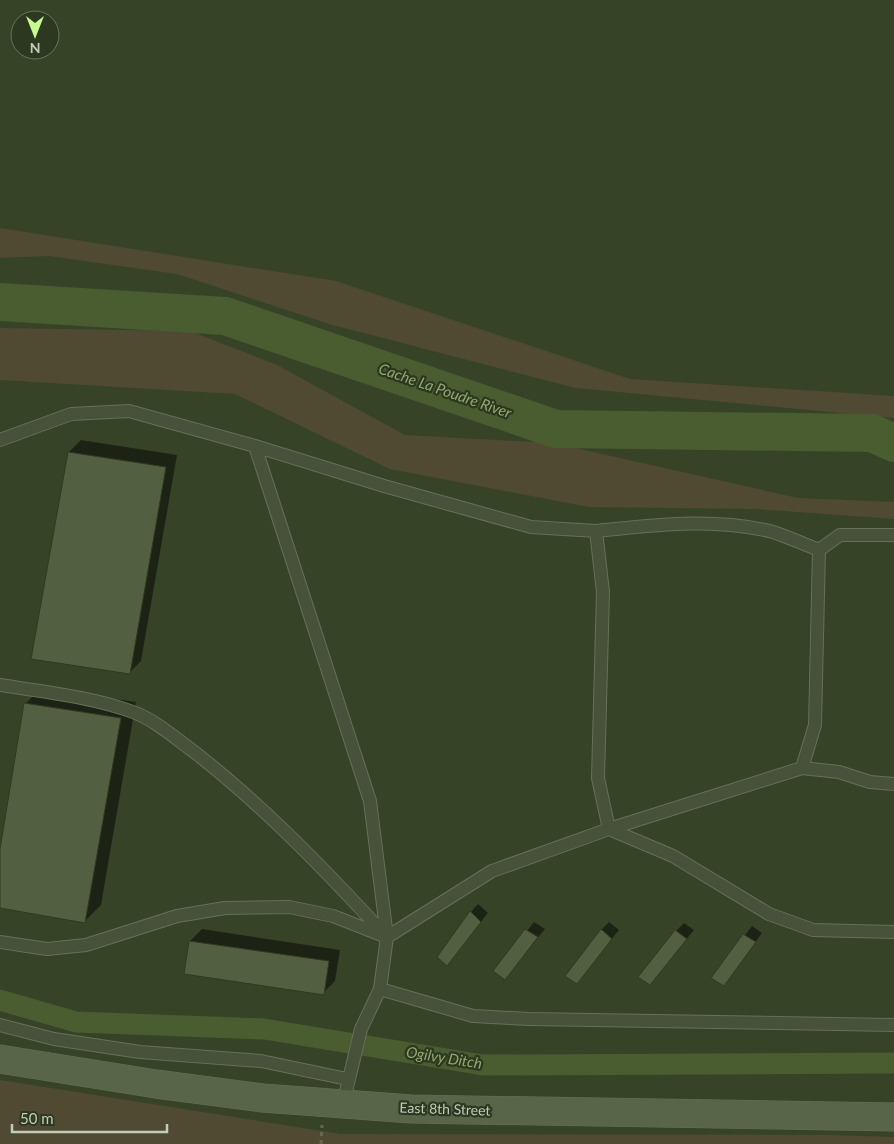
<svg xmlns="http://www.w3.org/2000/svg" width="894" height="1144" viewBox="0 0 894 1144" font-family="Lato,sans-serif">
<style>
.green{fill:#504a33}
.shadow{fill:#0007}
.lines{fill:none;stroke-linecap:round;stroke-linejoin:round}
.canal{stroke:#495d30;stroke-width:21}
.river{stroke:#495d30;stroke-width:38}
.building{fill:#526041;stroke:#2f3a22}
.lane-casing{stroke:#667059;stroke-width:14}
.secondary-casing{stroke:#667059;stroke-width:29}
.path{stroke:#676850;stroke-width:3;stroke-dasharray:4 4;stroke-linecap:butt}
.lane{stroke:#48523b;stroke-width:12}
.secondary{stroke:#586549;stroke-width:28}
.labels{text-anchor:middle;stroke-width:4.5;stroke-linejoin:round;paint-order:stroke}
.street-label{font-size:14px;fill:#c3ccb8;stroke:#2d3820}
.water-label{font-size:15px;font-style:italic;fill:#92ab71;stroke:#2d3820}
</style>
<rect width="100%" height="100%" fill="#374327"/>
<path class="green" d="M 0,228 L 336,281 L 630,379 L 894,396 L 894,418 L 576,388 L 329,324 L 177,274 L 49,256 L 0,258 Z
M 0,328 L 190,331 L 277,365 L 405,435 L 553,443 L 798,498 L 894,502 L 894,519 L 755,509 L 589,507 L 390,469 L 235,394 L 0,380 Z
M 0,1080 L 341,1134 L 832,1135 L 894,1137 L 894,1144 L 0,1144 Z"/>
<path class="shadow" d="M 81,440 L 177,455 L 141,661 L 129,673 L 69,452 Z
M 41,688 L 136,702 L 101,905 L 85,921 L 0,907 L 0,857 L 25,704 Z
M 478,904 L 488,913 L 447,965 L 471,912 Z
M 534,922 L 545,929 L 504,979 L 495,971 Z
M 609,922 L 619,930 L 577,982 L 601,930 Z
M 684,923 L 694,930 L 650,983 L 676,931 Z
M 752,926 L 762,933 L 731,976 L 723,984 L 712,978 Z
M 202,929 L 340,950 L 335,981 L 323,993 L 190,941 Z"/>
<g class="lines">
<path class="canal" d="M 0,1000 L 76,1022 L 264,1029 L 483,1065 L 894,1063"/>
<path class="river" d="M 0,302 L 225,316 L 556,429 L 872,433 L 894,443"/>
</g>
<path class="building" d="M 68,452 L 166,467 L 130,674 L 31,659 Z
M 24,703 L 121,718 L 85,923 L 0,908 L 0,849 Z
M 470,911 L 481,922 L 447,966 L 437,957 Z
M 525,929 L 538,937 L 505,980 L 493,971 Z
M 601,929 L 612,939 L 577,984 L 565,976 Z
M 675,930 L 687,939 L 650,985 L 638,977 Z
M 743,934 L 756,942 L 724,986 L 711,978 Z
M 189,941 L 329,961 L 324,995 L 184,974 Z"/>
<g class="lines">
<defs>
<path id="lane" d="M 0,440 L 71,414 L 129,411 L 255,446 L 370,801 L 387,937 L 380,989 L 361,1029 L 343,1104
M 255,446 L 384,486 L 531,527 L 596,531
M 819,550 L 840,535 L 894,535
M 0,685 C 44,692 92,697 133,712 C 155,720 175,738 193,751 C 264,806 326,871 387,937
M 802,768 L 839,772 L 870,782 L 894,784
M 387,937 L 492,871 L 609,829 L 802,768 L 815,725 L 819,550 C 804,544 788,537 773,532 C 714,517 655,525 596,531 L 603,592 L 598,778 L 609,829 L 673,856 L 769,914 L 813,930 L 894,932
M 0,942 L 47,949 L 86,945 L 177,916 L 225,908 L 289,907 L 333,916 L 384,936
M 380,989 L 473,1016 L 529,1019 L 894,1025
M 0,1025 L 54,1039 L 140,1052 L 261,1061 L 347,1079"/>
<path id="secondary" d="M 0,1059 L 156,1084 L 263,1098 L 411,1109 L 894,1117"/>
</defs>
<use href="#lane" class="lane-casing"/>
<use href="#secondary" class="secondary-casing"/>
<path class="path" d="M 321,1144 L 322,1125"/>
<use href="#lane" class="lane"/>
<use href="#secondary" class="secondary"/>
</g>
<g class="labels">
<g class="street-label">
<text transform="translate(445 1109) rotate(2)" y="5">East 8th Street</text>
</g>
<g class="water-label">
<text transform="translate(445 391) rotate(19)" y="5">Cache La Poudre River</text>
<text transform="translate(444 1058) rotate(9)" y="5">Ogilvy Ditch</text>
</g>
</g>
<g transform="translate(35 35) rotate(180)"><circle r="24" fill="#2d3820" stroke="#69735d"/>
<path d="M0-4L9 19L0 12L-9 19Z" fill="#c8f991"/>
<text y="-8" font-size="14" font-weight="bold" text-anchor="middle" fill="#c3ccb8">N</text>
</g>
<path d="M12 1124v8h155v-8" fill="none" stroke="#c3ccb8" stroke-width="2.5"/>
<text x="20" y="1124" font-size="15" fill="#c3ccb8" stroke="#2d3820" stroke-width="4" paint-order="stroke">50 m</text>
</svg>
